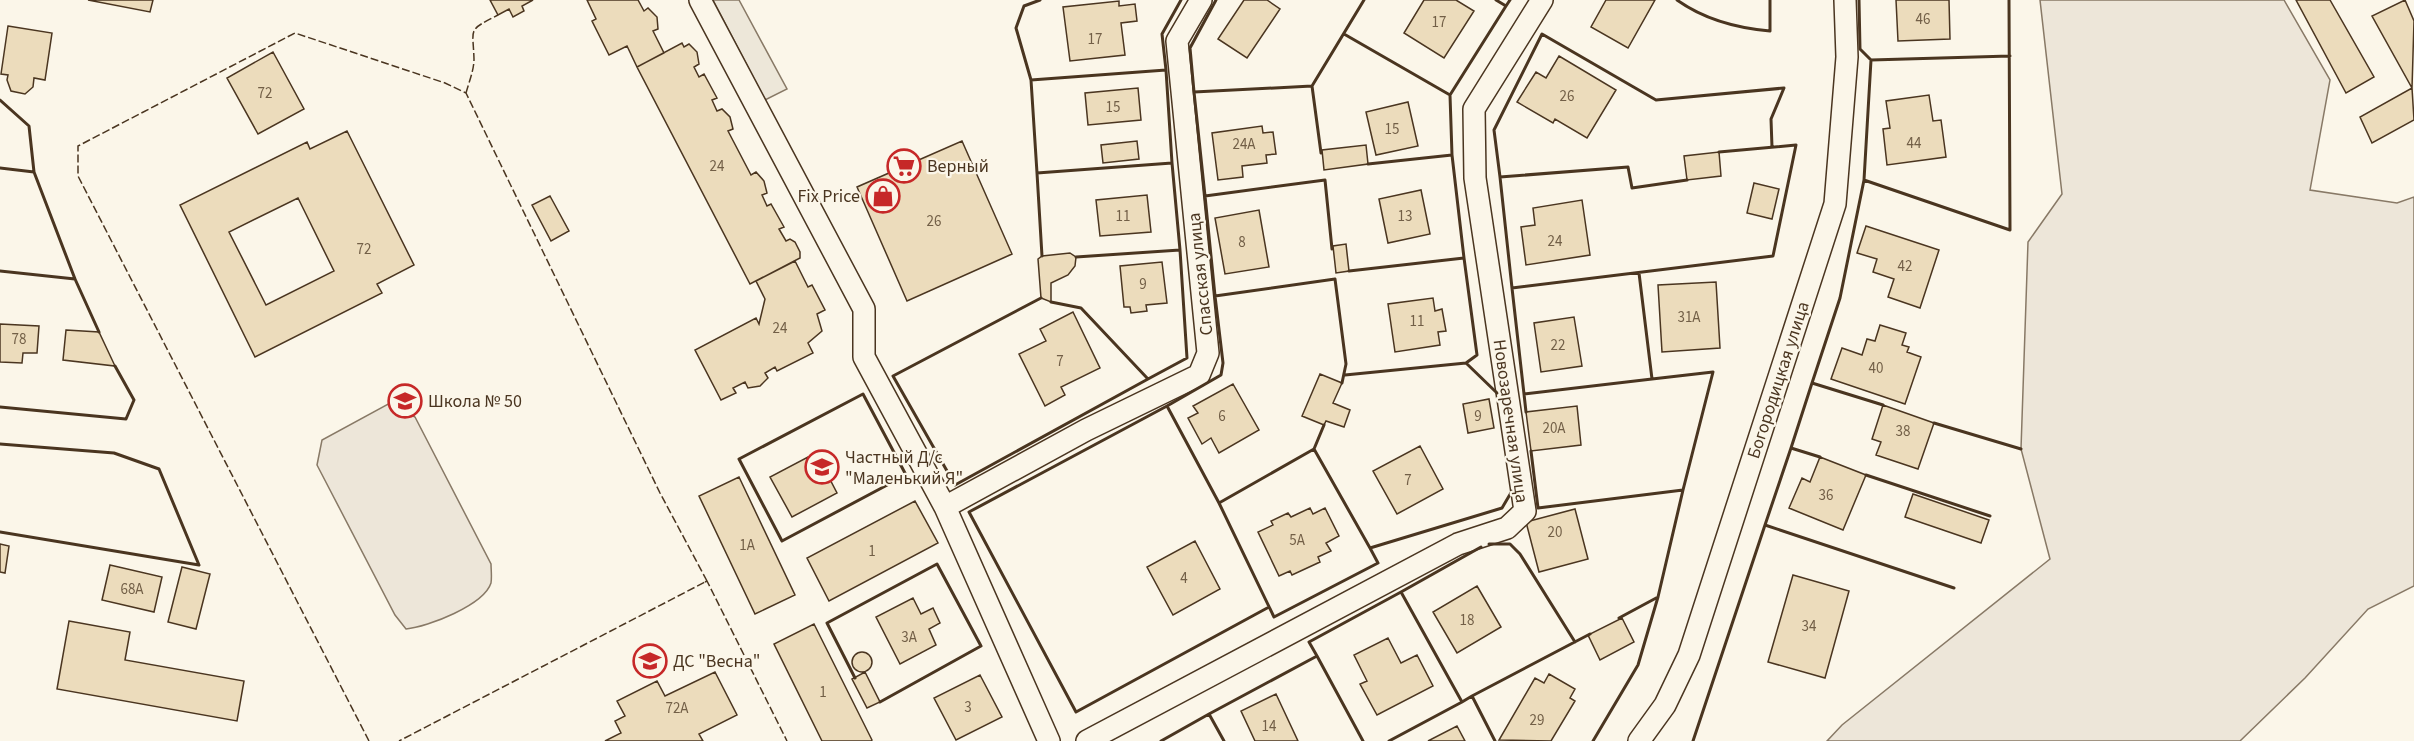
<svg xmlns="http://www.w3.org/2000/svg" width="2414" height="741" viewBox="0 0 2414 741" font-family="'Source Sans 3',sans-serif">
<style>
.green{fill:#ede6d9;stroke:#887966;stroke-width:1.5}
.parking{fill:#ede7d9;stroke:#887966;stroke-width:1.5}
.building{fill:#ecdcbc;stroke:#4a3520;stroke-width:1.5;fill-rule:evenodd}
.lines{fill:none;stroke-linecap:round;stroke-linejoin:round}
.minor-casing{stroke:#4a3520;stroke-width:24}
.minor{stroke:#fbf6e9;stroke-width:21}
.fence{stroke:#4a3520;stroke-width:1.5;stroke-dasharray:8 3;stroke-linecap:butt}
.wall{stroke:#4a3520;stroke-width:3}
.labels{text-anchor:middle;stroke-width:4.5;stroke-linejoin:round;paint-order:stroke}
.number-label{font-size:15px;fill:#725f47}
.poi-label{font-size:18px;fill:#4a3520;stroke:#fbf6e9;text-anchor:start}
.street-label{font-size:18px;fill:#4a3520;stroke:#fbf6e9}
</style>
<rect width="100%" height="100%" fill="#fbf6e9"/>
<path class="green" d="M 2040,0 L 2284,0 L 2330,80 L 2310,190 L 2397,203 L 2414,197 L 2414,586 L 2368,609 L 2305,678 L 2240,741 L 1827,741 L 1842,725 L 2050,559 L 2021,449 L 2028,242 L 2062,194 Z
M 390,403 L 415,417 L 491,564 C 491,569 492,577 491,583 C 484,605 428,627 406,629 L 395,615 L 317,465 L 322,440 Z"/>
<path class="parking" d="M 713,0 L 739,0 L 787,89 L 765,100 Z"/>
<path class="building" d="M 88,0 L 153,0 L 150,12 Z
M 490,0 L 533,0 L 522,6 L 524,11 L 513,17 L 509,9 L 498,15 Z
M 587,0 L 638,0 L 644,11 L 648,8 L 657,17 L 658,29 L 653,31 L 664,53 L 637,67 L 627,46 L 609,55 L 592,21 L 596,19 Z
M 1244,0 L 1267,0 L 1280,9 L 1247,58 L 1218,39 Z
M 1424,0 L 1456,0 L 1474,11 L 1444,58 L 1404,33 Z
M 1606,0 L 1655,0 L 1628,48 L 1591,27 Z
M 1896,0 L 1949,0 L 1950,39 L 1898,41 Z
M 2296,0 L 2330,0 L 2374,77 L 2346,93 Z
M 2405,0 L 2414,21 L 2412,88 L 2372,16 Z
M 1119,1 L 1119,6 L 1135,4 L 1137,21 L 1121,23 L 1125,55 L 1070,61 L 1063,7 Z
M 8,26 L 52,33 L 45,80 L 34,78 L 33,87 L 25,94 L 11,91 L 7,80 L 8,75 L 1,74 Z
M 682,43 L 684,47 L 689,44 L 697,52 L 699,64 L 694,67 L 699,77 L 704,74 L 717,98 L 712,100 L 717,111 L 722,109 L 730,117 L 733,129 L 728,131 L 751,175 L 756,172 L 764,181 L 767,193 L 762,195 L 767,206 L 771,204 L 784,227 L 779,229 L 786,241 L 790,239 L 795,242 L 800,252 L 800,258 L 750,284 L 637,67 Z
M 273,52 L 304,109 L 258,134 L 227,78 Z
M 1559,56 L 1616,90 L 1587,138 L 1555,119 L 1553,123 L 1517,102 L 1536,72 L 1546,78 Z
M 1138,88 L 1141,120 L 1088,125 L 1085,93 Z
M 2412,88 L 2414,120 L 2372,143 L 2360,117 Z
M 1929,95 L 1933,121 L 1941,120 L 1946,157 L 1887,165 L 1883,129 L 1890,128 L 1886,101 Z
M 1408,102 L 1418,146 L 1376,155 L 1366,112 Z
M 1262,126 L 1263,133 L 1273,132 L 1276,154 L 1266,155 L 1267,163 L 1242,166 L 1243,177 L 1218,180 L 1212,133 Z
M 347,131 L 414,265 L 377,284 L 382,293 L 255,357 L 180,205 L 307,142 L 310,149 ZM 298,198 L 334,271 L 266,305 L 229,232 Z
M 962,141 L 1012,254 L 907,301 L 857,187 Z
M 1137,141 L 1139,159 L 1103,163 L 1101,145 Z
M 1366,145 L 1368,164 L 1324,170 L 1322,150 Z
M 1719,152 L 1721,176 L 1687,180 L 1684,156 Z
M 1754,183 L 1779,189 L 1772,219 L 1747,213 Z
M 1421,190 L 1430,234 L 1388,243 L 1379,199 Z
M 1147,195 L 1151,232 L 1100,236 L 1096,200 Z
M 550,196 L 569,231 L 551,241 L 532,205 Z
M 1582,200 L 1590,255 L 1526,265 L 1521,227 L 1535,225 L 1533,208 Z
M 1259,210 L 1269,267 L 1225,274 L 1215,218 Z
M 1866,226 L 1939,250 L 1920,308 L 1888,297 L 1894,279 L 1873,272 L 1877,259 L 1857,253 Z
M 1346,244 L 1349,271 L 1336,273 L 1333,246 Z
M 1070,253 L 1076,257 L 1075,266 L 1068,275 L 1051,283 L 1051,302 L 1041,298 L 1038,259 L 1042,256 Z
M 795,261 L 808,287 L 812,285 L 825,310 L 817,314 L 822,331 L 808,343 L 813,353 L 777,371 L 775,367 L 765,373 L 768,378 L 760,386 L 748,388 L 745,382 L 733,388 L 736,393 L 721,400 L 695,350 L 756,318 L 759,324 L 765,299 L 756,281 Z
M 1162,262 L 1167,303 L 1146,305 L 1147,311 L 1131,313 L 1130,307 L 1124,307 L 1120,266 Z
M 1716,282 L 1720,348 L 1662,352 L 1658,285 Z
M 1433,298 L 1435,311 L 1442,309 L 1446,331 L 1438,332 L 1440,345 L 1395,352 L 1388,304 Z
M 1073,312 L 1100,368 L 1061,387 L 1065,395 L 1045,406 L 1019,354 L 1046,341 L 1040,329 Z
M 1574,317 L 1582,366 L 1541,372 L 1534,323 Z
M 0,324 L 39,326 L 37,353 L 23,353 L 22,363 L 0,362 Z
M 1880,325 L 1906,333 L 1902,345 L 1909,347 L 1907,352 L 1921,357 L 1905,404 L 1831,379 L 1842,348 L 1862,355 L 1867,339 L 1875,341 Z
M 66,330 L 99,332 L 115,366 L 63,360 Z
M 1320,374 L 1342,383 L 1333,403 L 1350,410 L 1344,427 L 1326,421 L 1324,425 L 1302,416 Z
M 1233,384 L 1259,430 L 1219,453 L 1211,438 L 1202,444 L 1188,418 L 1198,413 L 1193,406 Z
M 1489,399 L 1494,428 L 1468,433 L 1463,404 Z
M 1883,405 L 1934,423 L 1918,469 L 1876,455 L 1881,442 L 1872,439 Z
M 1577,406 L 1581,445 L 1531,451 L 1526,412 Z
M 1420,446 L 1443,489 L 1397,514 L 1373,471 Z
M 808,457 L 816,472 L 824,468 L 837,493 L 792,517 L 770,477 Z
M 1820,457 L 1866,475 L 1843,530 L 1789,508 L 1802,478 L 1810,482 Z
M 739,477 L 795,595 L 755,614 L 699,496 Z
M 1913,494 L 1989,520 L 1981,543 L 1905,517 Z
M 915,501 L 938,543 L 829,601 L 807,558 Z
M 1310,508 L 1313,514 L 1325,508 L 1339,536 L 1326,543 L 1331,551 L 1318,557 L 1320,562 L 1292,575 L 1290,571 L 1279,576 L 1258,532 L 1273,525 L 1271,521 L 1288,513 L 1291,517 Z
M 1575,509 L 1588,559 L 1539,572 L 1526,522 Z
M 1195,541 L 1220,589 L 1173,615 L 1147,567 Z
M 0,544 L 9,546 L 5,573 L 0,572 Z
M 110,565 L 162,577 L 154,612 L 102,600 Z
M 182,567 L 210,574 L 196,629 L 168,622 Z
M 1793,575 L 1849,591 L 1825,678 L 1768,662 Z
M 1477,586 L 1501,627 L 1457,653 L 1433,612 Z
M 913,598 L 921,614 L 933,608 L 940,623 L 929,629 L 936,645 L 900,664 L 876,617 Z
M 1622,618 L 1634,642 L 1600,660 L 1588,635 Z
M 69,621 L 130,632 L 125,660 L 244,681 L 237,721 L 57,689 Z
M 814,624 L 872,740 L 871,741 L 822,741 L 774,644 Z
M 1388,638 L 1401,663 L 1417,655 L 1433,686 L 1377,715 L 1360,684 L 1367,681 L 1354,655 Z
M852 662a10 10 0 1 1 20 0a10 10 0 1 1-20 0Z
M 715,672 L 737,715 L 699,734 L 703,741 L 605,741 L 621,733 L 615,721 L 625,716 L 617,701 L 657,681 L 665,696 Z
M 865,672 L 880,702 L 867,708 L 852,679 Z
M 1549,674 L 1575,689 L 1570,698 L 1575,701 L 1551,741 L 1499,740 L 1535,678 L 1544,683 Z
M 980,675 L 1002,717 L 956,740 L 934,698 Z
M 1276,694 L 1298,741 L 1255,741 L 1241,711 Z
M 1457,726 L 1465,741 L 1428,741 Z"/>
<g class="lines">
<defs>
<path id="minor" d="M 700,0 L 864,309 L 864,357 L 945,507 L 1049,741
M 945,507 L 1086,430 L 1199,375 L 1208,353 L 1177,41 L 1201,0
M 1087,741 L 1458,544 L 1507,528 L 1525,511 L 1475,178 L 1474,109 L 1542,0
M 1639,741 L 1665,705 L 1689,655 L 1835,204 L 1847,57 L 1845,0"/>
</defs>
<use href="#minor" class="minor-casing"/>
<use href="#minor" class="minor"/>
<path class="fence" d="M 466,93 C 469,82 474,70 474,59 C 473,27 467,31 498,15
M 705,582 L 707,581 L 787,741
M 369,741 L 78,176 L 78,146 L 295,33 L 445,83 L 466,93 L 660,493 L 707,581 L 399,741"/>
<path class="wall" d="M 1040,0 L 1024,6 L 1016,28 L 1031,80 L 1166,70 L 1162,34 L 1181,0
M 1496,0 L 1506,6 L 1510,0
M 1677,0 C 1705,20 1736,28 1770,31 L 1770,0
M 1859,0 L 1860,49 L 1871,60 L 2010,56
M 1344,34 L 1450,95 L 1506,6
M 1871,60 L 1864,180 L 2010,230 L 2009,0
M 1031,80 L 1037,173 L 1172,163 L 1166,70
M 1312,86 L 1364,0
M 1194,92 L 1190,48 L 1216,0
M 0,100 L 29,126 L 34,172 L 0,168
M 1368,164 L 1452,155 L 1450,95
M 1037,173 L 1042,256
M 1500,177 L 1494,130 L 1542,34 L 1656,100 L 1784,88 L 1771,119 L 1772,147
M 1687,180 L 1632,188 L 1628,167 L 1500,177 L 1512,288 L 1773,256 L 1796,145 L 1719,152
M 1864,180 L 1840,298 L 1812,383 L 1883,405
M 1205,196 L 1194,92 L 1312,86 L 1321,153
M 1076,257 L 1180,250 L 1172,163
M 1464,258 L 1477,355 L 1466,363
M 0,271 L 75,279 L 34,172
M 1349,271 L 1464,258 L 1452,155
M 75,279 L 99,332
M 1512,288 L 1524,394 L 1652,379 L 1639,273
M 1215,296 L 1205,196 L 1325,180 L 1332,249
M 1041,298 L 893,376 L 955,485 L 1148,379
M 1051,302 L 1081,308 L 1148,379 L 1187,358 L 1180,250
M 1345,375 L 1466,363 L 1497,393
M 1812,383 L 1791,448 L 1820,457
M 863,394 L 906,475 L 782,541 L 739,459 Z
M 1524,394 L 1526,412
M 1167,406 L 1221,375 L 1223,363 L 1215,296 L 1335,279 L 1346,364 L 1342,383
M 0,407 L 126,419 L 134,400 L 115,366
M 1934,423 L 2021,449
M 0,444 L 114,453 L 159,469 L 199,565 L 0,532
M 1791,448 L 1765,525 L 1954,588
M 1314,449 L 1370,548 L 1502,508 L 1512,491
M 1531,451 L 1538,508 L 1683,490 L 1713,372 L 1652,379
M 1866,475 L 1990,516
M 1219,503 L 1314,449 L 1324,425
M 1489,544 L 1510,544 L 1520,554 L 1575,642
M 1401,592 L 1481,547
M 1658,597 L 1683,490
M 1269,607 L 1076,712 L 969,512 L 1167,406 L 1219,503 L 1274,617 L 1378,563 L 1370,548
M 1317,656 L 1309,642 L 1401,592 L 1462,702 L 1389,741
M 855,678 L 827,623 L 937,564 L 981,646 L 880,702
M 1472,696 L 1590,634
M 1462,702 L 1472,696 L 1495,741
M 1161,741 L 1209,714
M 1224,741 L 1209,714 L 1317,656 L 1363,741
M 1593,741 L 1638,665 L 1658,597 L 1619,618
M 1693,741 L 1765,525"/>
</g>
<defs>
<symbol id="supermarket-ring" viewBox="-11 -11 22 22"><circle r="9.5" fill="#fbf6e9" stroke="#c62828" stroke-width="1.5"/><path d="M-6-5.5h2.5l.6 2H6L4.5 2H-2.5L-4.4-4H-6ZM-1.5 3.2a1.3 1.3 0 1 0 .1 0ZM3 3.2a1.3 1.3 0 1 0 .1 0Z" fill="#c62828"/></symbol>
<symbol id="shop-ring" viewBox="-11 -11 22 22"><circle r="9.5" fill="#fbf6e9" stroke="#c62828" stroke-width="1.5"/><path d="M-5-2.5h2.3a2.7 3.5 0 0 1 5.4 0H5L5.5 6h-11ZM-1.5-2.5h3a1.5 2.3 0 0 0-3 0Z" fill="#c62828"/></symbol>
<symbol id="school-ring" viewBox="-11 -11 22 22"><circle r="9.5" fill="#fbf6e9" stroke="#c62828" stroke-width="1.5"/><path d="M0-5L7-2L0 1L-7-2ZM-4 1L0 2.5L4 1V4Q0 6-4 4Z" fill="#c62828"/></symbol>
</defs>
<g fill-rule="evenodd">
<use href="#supermarket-ring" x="885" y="147" width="38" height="38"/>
<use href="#shop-ring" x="864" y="177" width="38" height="38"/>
<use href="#school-ring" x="386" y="382" width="38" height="38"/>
<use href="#school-ring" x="803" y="448" width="38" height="38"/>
<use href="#school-ring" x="631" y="642" width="38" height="38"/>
</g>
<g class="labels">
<g class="number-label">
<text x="1923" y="24">46</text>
<text x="1439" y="27">17</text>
<text x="1095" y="44">17</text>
<text x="265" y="98">72</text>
<text x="1567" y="101">26</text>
<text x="1113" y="112">15</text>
<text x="1392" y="134">15</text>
<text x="1914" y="148">44</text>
<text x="1244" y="149">24А</text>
<text x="717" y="171">24</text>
<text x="1123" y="221">11</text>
<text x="1405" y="221">13</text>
<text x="934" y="226">26</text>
<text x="1555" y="246">24</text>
<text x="1242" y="247">8</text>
<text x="364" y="254">72</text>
<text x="1905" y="271">42</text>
<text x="1143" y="289">9</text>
<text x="1689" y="322">31А</text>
<text x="1417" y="326">11</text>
<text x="780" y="333">24</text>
<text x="19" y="344">78</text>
<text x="1558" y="350">22</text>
<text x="1060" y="366">7</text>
<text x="1876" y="373">40</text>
<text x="1222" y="421">6</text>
<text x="1478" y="421">9</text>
<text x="1554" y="433">20А</text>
<text x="1903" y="436">38</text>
<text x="1408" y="485">7</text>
<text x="1826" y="500">36</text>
<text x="1555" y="537">20</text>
<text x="1297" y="545">5А</text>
<text x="747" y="550">1А</text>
<text x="872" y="556">1</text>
<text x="1184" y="583">4</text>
<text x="132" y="594">68А</text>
<text x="1467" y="625">18</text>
<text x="1809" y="631">34</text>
<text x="909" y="642">3А</text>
<text x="823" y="697">1</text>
<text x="968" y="712">3</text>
<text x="677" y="713">72А</text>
<text x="1537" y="725">29</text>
<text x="1269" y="731">14</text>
</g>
<g class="poi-label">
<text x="927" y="172">Верный</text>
<text x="860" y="202" text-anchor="end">Fix Price</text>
<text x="428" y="407">Школа № 50</text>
<text x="845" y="463">Частный Д/с<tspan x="845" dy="21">"Маленький Я"</tspan></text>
<text x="673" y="667">ДС "Весна"</text>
</g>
<g class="street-label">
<text transform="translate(1200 274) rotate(-96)" y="6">Спасская улица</text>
<text transform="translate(1778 380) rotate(-72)" y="6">Богородицкая улица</text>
<text transform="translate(1511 421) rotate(82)" y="6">Новозаречная улица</text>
</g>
</g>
</svg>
